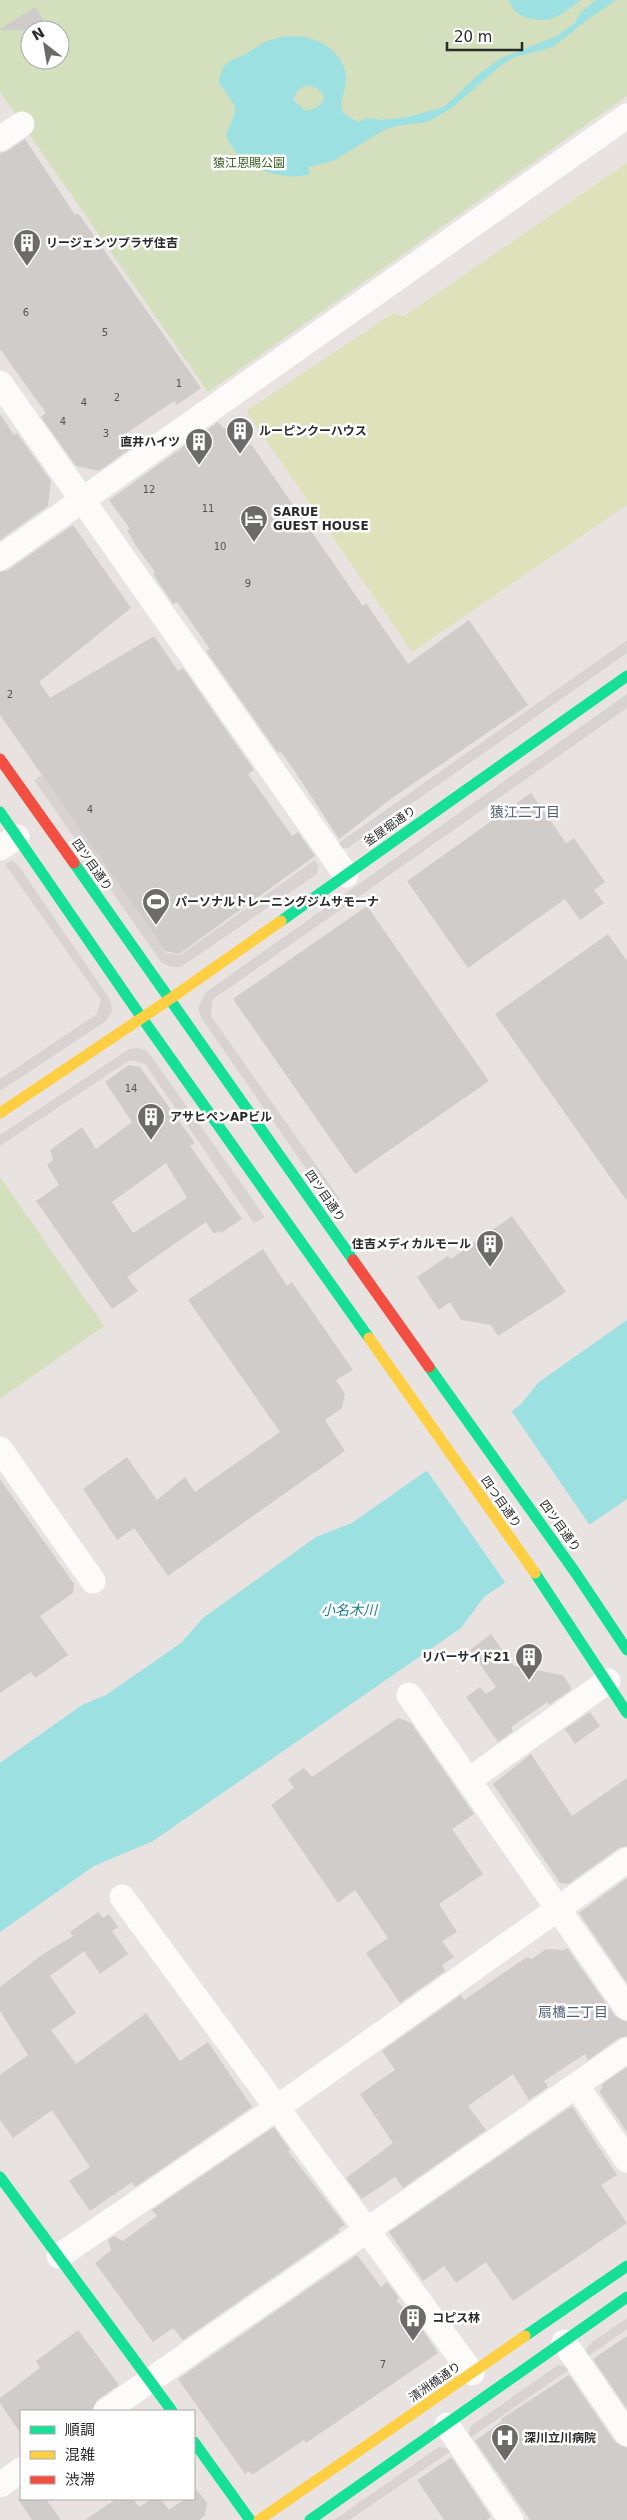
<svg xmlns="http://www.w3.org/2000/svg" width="627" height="2520" viewBox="0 0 627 2520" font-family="'DejaVu Sans','Noto Sans JP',sans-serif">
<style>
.green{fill:#d3dfbd;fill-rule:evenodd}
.pitch{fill:#dee2bb}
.plaza{fill:#d8d3d1}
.water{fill:#9ce0e2;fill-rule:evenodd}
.pier{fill:#e8e3e1}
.building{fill:#cfccca;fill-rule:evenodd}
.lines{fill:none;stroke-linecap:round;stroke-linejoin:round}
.street{stroke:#fcfbfa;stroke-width:25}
.fast{stroke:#16e098;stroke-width:11}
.slow{stroke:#ffcf43;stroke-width:11}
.jam{stroke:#f24e42;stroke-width:11}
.labels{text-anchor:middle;stroke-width:5;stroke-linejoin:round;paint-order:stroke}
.number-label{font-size:10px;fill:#545353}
.park-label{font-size:12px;fill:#3d6121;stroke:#fff}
.poi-label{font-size:12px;font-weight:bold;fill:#2a2a2a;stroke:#fff;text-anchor:start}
.street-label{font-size:12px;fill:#2a2a2a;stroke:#fff}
.neighbourhood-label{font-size:14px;fill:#4f5f77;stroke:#fff}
.water-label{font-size:14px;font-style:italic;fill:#1a818e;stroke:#fff}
</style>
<rect width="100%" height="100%" fill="#e8e3e1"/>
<path class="green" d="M 0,0 L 627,0 L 627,96 L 208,392 L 0,92 ZM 30,30 L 60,30 L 60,60 L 30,60 Z
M 0,1177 L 104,1326 L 0,1399 Z"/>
<path class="pitch" d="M 627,163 L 627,505 L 412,652 L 246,411 L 392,314 L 404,316 Z"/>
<path class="plaza" d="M 627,640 L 627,653 L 348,848 L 341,848 L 339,843 Z
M 627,694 L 627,708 L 212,1000 L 211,1016 L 340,1199 L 332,1206 L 202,1019 L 198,1008 L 205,993 Z
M 42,775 L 166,953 L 180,955 L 315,860 L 318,865 L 317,874 L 181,967 L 171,967 L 161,962 L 34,780 Z
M 12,861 L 18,865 L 111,1001 L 112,1011 L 106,1021 L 0,1091 L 0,1079 L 97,1014 L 101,1000 L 5,864 Z
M 137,1048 L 146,1050 L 151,1056 L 265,1217 L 254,1223 L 145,1064 L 130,1060 L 0,1146 L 0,1135 L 129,1049 Z
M 627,2318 L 627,2329 L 587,2357 L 586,2349 L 592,2342 Z
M 558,2365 L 573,2367 L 470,2438 L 468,2435 L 471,2426 Z
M 439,2447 L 454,2449 L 349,2520 L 334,2520 Z"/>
<path class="water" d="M 509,0 L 581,0 C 561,15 552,24 528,18 C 518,15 512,10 509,0 Z
M 596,0 L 616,0 L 587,20 L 553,47 L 515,57 L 500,66 L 453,107 L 428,122 L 396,126 L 384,130 L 333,161 L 308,167 L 310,174 C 281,183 234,165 226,134 C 240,105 238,110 219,83 C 220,78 221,69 225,65 C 230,60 240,57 246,54 C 252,50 259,45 265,42 C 290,31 323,35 339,58 C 356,83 336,96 343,113 L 358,122 L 369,118 L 382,120 L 408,117 L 444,107 L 479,74 L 501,58 L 557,36 L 575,23 L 580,13 ZM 307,85 L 317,88 L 324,96 C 323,107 315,108 306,111 L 293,100 L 297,91 Z
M 627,1320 L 627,1499 L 484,1597 L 461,1628 L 153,1841 L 94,1866 L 0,1932 L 0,1763 L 82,1705 L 106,1695 L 181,1643 L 203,1618 L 316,1537 L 352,1523 L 520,1405 L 539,1382 Z"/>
<path class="pier" d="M 510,1409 L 591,1527 L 507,1585 L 425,1468 Z"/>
<path class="building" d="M 35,7 L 50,30 L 0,30 L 0,29 Z
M 25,139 L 75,215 L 78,213 L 201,388 L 177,405 L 174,401 L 122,436 L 131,448 L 99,471 L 76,466 L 41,417 L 46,413 L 0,349 L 0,153 L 8,151 Z
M 0,414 L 14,435 L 17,433 L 51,481 L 48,506 L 0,540 Z
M 218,422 L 224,429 L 230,424 L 247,447 L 251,444 L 363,606 L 366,603 L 408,664 L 469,620 L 528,705 L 392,798 L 339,839 L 292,767 L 280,751 L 278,753 L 206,651 L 210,649 L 177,602 L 173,604 L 153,574 L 155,572 L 136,546 L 127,530 L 130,529 L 109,500 Z
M 73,525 L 131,608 L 39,682 L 50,698 L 154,636 L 178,671 L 183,668 L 254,770 L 248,774 L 292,836 L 298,832 L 315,856 L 179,954 L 165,951 L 0,715 L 0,572 L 8,570 Z
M 531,793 L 566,843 L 574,838 L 605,882 L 594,890 L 604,903 L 580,920 L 565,899 L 468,968 L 407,881 Z
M 367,906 L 489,1081 L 355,1174 L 233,999 Z
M 608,934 L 627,961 L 627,1201 L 495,1014 Z
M 129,1065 L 140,1067 L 195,1143 L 190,1146 L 242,1219 L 221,1233 L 218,1231 L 214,1234 L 206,1222 L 127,1277 L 138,1291 L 112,1309 L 36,1201 L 59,1185 L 47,1165 L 53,1160 L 50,1150 L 82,1127 L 96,1149 L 132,1122 L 105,1082 ZM 166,1163 L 187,1198 L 133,1233 L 112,1202 Z
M 512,1216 L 566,1292 L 498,1336 L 491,1325 L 461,1320 L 450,1302 L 439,1310 L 417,1277 L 448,1256 L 451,1259 Z
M 263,1249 L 287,1286 L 292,1282 L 353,1370 L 336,1380 L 345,1394 L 342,1408 L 325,1420 L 345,1451 L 168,1576 L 134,1528 L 117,1540 L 83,1489 L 127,1457 L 157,1500 L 185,1477 L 195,1492 L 280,1432 L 188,1300 Z
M 0,1479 L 74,1584 L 73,1593 L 40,1616 L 68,1655 L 35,1678 L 31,1672 L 0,1693 Z
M 491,1634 L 514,1666 L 563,1675 L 572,1689 L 549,1705 L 547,1702 L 511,1727 L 513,1731 L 498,1742 L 466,1697 L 480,1687 L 486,1694 L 496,1687 L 470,1650 Z
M 590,1712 L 600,1726 L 575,1744 L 565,1729 Z
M 398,1718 L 411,1723 L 474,1814 L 452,1829 L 483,1874 L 439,1904 L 457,1932 L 442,1941 L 454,1957 L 442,1965 L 445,1971 L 400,2003 L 366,1953 L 388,1938 L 355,1890 L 338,1903 L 271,1805 L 294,1788 L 288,1779 L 304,1768 L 312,1777 Z
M 531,1754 L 572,1816 L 627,1778 L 627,1846 L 619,1848 L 568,1884 L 560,1883 L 493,1784 Z
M 627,1878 L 627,1983 L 579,1913 Z
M 98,1912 L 103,1918 L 109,1914 L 118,1927 L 112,1931 L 128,1954 L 100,1974 L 84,1951 L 50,1976 L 76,2013 L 51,2030 L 76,2064 L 146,2013 L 180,2061 L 208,2042 L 252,2107 L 135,2187 L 132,2182 L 90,2211 L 69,2181 L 90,2167 L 52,2110 L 13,2138 L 0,2120 L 0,2075 L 28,2055 L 0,2011 L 0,1987 L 43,1954 L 73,1936 L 70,1932 Z
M 567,1948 L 615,2016 L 627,2022 L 627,2036 L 619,2038 L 588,2060 L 585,2054 L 544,2081 L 548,2087 L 529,2100 L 513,2074 L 468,2106 L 486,2130 L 403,2188 L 395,2177 L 362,2199 L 346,2178 L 393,2143 L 360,2094 L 395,2070 L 382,2051 L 461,1995 L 464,2000 L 527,1957 L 532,1959 L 546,1949 L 564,1950 Z
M 627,2067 L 627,2132 L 599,2091 L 603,2088 L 601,2085 Z
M 572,2106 L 617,2175 L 601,2185 L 627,2223 L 513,2301 L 486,2262 L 456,2283 L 444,2266 L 423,2281 L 389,2232 Z
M 274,2127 L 290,2150 L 288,2151 L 345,2225 L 338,2229 L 340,2231 L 183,2340 L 173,2328 L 153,2342 L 95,2263 L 111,2250 L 108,2240 L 114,2236 L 123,2241 L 157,2216 L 152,2210 Z
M 357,2255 L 381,2287 L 387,2282 L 399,2298 L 396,2300 L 418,2323 L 438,2353 L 306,2443 L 304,2440 L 252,2475 L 249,2471 L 245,2474 L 178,2379 Z
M 78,2330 L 119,2385 L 97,2400 L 92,2411 L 21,2411 L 21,2434 L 0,2403 L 0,2398 L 40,2368 L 36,2361 Z
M 627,2336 L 627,2409 L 593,2359 Z
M 569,2375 L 615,2442 L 627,2448 L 627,2520 L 530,2520 L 475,2441 L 502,2421 L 501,2419 Z
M 450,2458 L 452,2458 L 491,2517 L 486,2520 L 444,2520 L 417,2480 Z
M 197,2490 L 207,2503 L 205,2515 L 199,2520 L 85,2520 L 116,2499 L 133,2499 L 139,2507 L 151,2499 L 161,2499 L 169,2510 L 185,2499 L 194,2499 L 194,2492 Z
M 18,2499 L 46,2499 L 61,2520 L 32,2520 Z"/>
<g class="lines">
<path class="street" d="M 0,139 L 22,124
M 0,383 L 346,875
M 0,558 L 627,116
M 0,848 L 17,837
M 0,1449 L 93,1581
M 409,1695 L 627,2008
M 469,1780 L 608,1681
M 122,1897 L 472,2373
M 576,2085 L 627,2160
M 59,2256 L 278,2107 L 627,1860
M 564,2342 L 627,2434
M 106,2411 L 627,2050
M 447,2425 L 511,2520
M 0,2485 L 21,2470"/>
<path class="fast" d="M 0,812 L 142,1018 L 369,1338
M 74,863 L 353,1260
M 281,921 L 627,676
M 429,1367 L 575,1572 L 627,1650
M 535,1573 L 627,1713
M 0,2177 L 172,2411
M 525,2336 L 627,2266
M 194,2442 L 250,2520
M 310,2520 L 627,2297"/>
<path class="slow" d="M 0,1113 L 170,999 L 281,921
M 369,1338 L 535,1573
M 259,2520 L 525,2336"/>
<path class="jam" d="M 0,759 L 74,863
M 353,1260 L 429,1367"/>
</g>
<defs>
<symbol id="building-pin" viewBox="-11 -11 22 30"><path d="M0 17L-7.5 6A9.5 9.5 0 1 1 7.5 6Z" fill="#6c6b6a" stroke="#fff"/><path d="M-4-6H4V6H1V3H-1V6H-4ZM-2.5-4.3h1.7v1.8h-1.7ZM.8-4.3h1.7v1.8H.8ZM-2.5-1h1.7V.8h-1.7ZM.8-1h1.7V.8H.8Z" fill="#fff"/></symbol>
<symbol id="hotel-pin" viewBox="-11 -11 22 30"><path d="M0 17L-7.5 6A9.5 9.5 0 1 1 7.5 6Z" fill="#6c6b6a" stroke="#fff"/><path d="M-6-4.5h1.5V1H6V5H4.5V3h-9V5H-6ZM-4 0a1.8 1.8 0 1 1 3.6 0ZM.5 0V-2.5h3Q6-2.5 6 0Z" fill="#fff"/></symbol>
<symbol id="stadium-pin" viewBox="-11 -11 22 30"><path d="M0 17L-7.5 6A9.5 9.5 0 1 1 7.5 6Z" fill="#6c6b6a" stroke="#fff"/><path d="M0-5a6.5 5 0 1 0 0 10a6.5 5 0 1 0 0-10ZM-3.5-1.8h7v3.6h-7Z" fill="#fff"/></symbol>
<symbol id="hospital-pin" viewBox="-11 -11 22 30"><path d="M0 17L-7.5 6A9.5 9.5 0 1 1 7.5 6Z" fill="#6c6b6a" stroke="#fff"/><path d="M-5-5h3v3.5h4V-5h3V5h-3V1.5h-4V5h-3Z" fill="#fff"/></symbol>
</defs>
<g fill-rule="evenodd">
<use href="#building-pin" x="11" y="227" width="32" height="43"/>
<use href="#building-pin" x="224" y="415" width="32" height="43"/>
<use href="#building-pin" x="183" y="426" width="32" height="43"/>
<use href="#hotel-pin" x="238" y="503" width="32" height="43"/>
<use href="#stadium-pin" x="140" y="886" width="32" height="43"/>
<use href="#building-pin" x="135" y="1101" width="32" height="43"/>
<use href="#building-pin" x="474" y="1228" width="32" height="43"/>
<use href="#building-pin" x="513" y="1641" width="32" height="43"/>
<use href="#building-pin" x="397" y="2302" width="32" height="43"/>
<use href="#hospital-pin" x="489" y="2422" width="32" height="43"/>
</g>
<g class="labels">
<g class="number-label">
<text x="26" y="316">6</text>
<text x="105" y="336">5</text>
<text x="179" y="387">1</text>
<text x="117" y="401">2</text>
<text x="84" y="406">4</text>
<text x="63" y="425">4</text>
<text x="106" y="437">3</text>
<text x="149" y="493">12</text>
<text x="208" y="512">11</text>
<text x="220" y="550">10</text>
<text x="248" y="587">9</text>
<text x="10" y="698">2</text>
<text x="90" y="813">4</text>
<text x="131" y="1092">14</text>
<text x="383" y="2368">7</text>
</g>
<g class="park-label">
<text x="249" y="167">猿江恩賜公園</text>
</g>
<g class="poi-label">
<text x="46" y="247">リージェンツプラザ住吉</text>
<text x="259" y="435">ルーピンクーハウス</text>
<text x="180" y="446" text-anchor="end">直井ハイツ</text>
<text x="273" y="516">SARUE<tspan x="273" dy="14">GUEST HOUSE</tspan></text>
<text x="175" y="906">パーソナルトレーニングジムサモーナ</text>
<text x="170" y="1121">アサヒペンAPビル</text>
<text x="471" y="1248" text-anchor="end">住吉メディカルモール</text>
<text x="510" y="1661" text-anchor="end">リバーサイド21</text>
<text x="432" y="2322">コピス林</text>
<text x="524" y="2442">深川立川病院</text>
</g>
<g class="street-label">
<text transform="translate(390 826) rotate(-35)" y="4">釜屋堀通り</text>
<text transform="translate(92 865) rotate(55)" y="4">四ツ目通り</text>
<text transform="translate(325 1196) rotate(55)" y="4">四ツ目通り</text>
<text transform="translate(501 1502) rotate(55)" y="4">四つ目通り</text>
<text transform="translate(560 1526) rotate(54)" y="4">四ツ目通り</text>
<text transform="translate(435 2382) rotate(-35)" y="4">清洲橋通り</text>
</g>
<g class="neighbourhood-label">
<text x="525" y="817">猿江二丁目</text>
<text x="573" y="2017">扇橋二丁目</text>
</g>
<g class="water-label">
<text x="349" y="1615">小名木川</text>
</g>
</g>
<rect x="20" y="2410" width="175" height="90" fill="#ffffff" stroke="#aaaaaa"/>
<rect x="30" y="2426" width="25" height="8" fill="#16e098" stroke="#aaaaaa"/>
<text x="65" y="2435" font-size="15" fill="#2a2a2a">順調</text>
<rect x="30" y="2451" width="25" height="8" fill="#ffcf43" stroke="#aaaaaa"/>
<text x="65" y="2460" font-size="15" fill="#2a2a2a">混雑</text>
<rect x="30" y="2476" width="25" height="8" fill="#f24e42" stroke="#aaaaaa"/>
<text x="65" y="2485" font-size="15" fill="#2a2a2a">渋滞</text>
<g transform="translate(45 45) rotate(329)"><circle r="24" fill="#ffffff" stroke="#aaaaaa"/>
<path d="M0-4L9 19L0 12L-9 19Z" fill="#6c6b6a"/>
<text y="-8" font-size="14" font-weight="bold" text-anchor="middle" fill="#2a2a2a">N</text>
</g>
<path d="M447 42v8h75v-8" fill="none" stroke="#2a2a2a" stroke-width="2.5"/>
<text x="454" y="42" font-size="15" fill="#2a2a2a" stroke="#ffffff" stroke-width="4" paint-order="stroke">20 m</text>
</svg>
